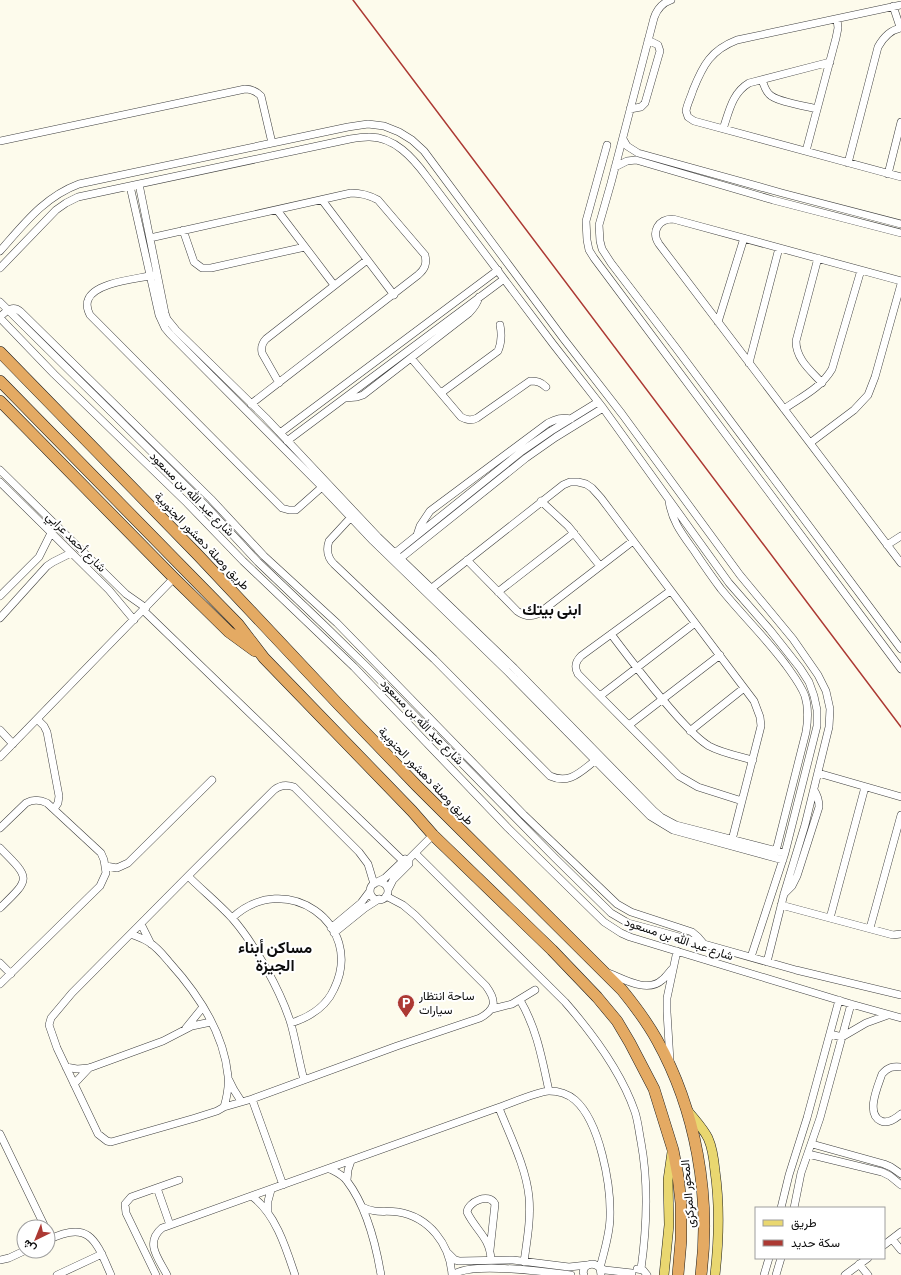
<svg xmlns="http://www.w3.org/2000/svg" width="901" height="1275" viewBox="0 0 901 1275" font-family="'Zilla Slab',Vazirmatn,serif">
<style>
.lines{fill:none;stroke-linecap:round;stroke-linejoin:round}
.minor-casing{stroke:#3f3f3f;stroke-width:8}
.major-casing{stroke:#1d1d1d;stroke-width:10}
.highway-casing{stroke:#1d1d1d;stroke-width:12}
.minor{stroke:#fff;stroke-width:7}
.major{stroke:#e9d770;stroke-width:9}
.highway{stroke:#e4aa63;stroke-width:11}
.rail{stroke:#ac3933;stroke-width:1.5}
.labels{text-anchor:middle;stroke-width:4;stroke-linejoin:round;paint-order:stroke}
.street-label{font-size:12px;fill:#0c0c0c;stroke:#fff}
.poi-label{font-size:12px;fill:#0c0c0c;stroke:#fff;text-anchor:start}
.district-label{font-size:16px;font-weight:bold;fill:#0c0c0c;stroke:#fff}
</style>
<rect width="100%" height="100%" fill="#fdfbec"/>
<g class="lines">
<defs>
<path id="minor" d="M 671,0 C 662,3 657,9 654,18 L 611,183 L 599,225 L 600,241 L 602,249 L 611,263 L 676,348 L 901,649
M 901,5 L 737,40 C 711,50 703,65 693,90 C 691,97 687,104 686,111 L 688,117 L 694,121 L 901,177
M 893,6 L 900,27
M 762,80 C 764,85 765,90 769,94 C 776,102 806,106 817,109
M 630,109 L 641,107 L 645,103 L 660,51 L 658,45 L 648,40
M 723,129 C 729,112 732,93 749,83 L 830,62
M 623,139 L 627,146 L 638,153 L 782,193 L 901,224
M 0,141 L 245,89 C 252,89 256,91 261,96 L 272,143
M 607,145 L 586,221 L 587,240 L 589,250 L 594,258 L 901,669
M 806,151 L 836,38 L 838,28 L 837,19
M 848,163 L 878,47 C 883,38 890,30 901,28
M 615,167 L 627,161 L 636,160 L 773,200 L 901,233
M 888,174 L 901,122
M 139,184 L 165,313 L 167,319 L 176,330 L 266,418 L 378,537 L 514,668 L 654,811 L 661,817 L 676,825 L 785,853
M 130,186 L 159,315 L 165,328 L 170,334 L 322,487 L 373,541 L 508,672 L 650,816 L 673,830 L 783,860
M 322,200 L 394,295
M 277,210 L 334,285
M 183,230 L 194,262 L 202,268 L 211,268 L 305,247
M 150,238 L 351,193 C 362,193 369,195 378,200 L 425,255 C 427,264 425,269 418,275 L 251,404
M 0,251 C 24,224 44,197 79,184 L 348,127 L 368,124 L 384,126 L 399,132 L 412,140 L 424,151 L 563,338 L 622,414 L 740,575 L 793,639 L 818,675 L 826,691 L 830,709 L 829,727 L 805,825 L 784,894 L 767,962
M 818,258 L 796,341 C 796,359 810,370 822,383
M 0,268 L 56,210 L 66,203 L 78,197 L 350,139 C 356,138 362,137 368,137 C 394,136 413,158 427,177 L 553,344 L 603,408 L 729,583 L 770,630 L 800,668 L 809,682 L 814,696 L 817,710 L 817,726 L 785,853 L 751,957
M 154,275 C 138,279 94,282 88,300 C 86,305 88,311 90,315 L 282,508 L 289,510 L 296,510 L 322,487
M 901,281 L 673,219 C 658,219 651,232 659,244 L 901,563
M 0,302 L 174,474 L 205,505 L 258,562 L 324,625 L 367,667 L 555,858 L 611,913 L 628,923 L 654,930 L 796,970 L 901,995
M 0,317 C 7,310 13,305 21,312 L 211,499 L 264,556 L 337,623 L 524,815 L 617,904 L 631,912 L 692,932 L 698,937 L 704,944
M 0,318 L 54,374 L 187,503 L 243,561 L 354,667 L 508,828 L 604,922 L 621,933 L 630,937 L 851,1004 L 901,1018
M 718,322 L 744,238
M 411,358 L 461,417 C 467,420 471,421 477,418 L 530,381 C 537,381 541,382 546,387
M 749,363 L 779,248
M 279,383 L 262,353 C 261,348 262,343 266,339 L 367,260
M 441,393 L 498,351 C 502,342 502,335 500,325
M 345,398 L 357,397 L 363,395 L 469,313 C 474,308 477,304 479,297
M 784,409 C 801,397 821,388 832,369 L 861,270
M 280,433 L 498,270
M 287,441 L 504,279
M 810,443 L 854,410 L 868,395 L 875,377 L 901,284
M 0,470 L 126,594 L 146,608
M 0,482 L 109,590 L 134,620
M 541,501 L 568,526 L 600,566
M 669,501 C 672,522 683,535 695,552 C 703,564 712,577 721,589 C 742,615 766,638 786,665 C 793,675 801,685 805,696 C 809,709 808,720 806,732 L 776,851
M 353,515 L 329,541 C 326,550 327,557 334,564 L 434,659 L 550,776 C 570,785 581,771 596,760
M 417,535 L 420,526 L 430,511 L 548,423 C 556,419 562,417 571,419
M 887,545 L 901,536
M 395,553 L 522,451 L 551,431 L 598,402
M 401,558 L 526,458 L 556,437 L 603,408
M 467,560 L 517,611 C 524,616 529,617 538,614 L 633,541
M 432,588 L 563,485 L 570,482 L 578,482 L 586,484 L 592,488 L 601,498 L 754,701 L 760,717 L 761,726 L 759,734 L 732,840
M 670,591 L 581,656 C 575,662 574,667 578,674 L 679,776 L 698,787 L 742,801
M 498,592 L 574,533
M 0,596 L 39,557 L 51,533
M 143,610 L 402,860
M 0,618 L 47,566 L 53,562 L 71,553
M 611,634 C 632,662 653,689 676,715 C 686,726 696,738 709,746 C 722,753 738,756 753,760
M 600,696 L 695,623
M 38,720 L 44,726 L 47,732 L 59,796 L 58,803 L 54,809
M 629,725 L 720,655
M 0,730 L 13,744
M 690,731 L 744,688
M 0,757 L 174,578
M 818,773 L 901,797
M 0,828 L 26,803 C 33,799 39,799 47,803 L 101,853 L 104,860 L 106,873 L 100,886 L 0,984
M 0,848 C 31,879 31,878 0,908
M 415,853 L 565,1002 C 593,1034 621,1071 635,1112 C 638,1121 639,1132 641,1142 C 649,1185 647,1226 641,1269
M 106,866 L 117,868 L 128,863 L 212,780
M 188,876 C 202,890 218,903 232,918 C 254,943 281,991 291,1024 C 296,1042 299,1061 304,1080
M 377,882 L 385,878 L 405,859
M370 891a9 9 0 1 1 18 0a9 9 0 1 1-18 0Z
M 374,884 L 368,864 L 359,852 L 294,787 C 286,784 280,785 274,790 L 188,876 L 72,993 L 51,1018 L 49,1025 L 57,1048 L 98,1134 L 107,1141 L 111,1142 L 195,1118 L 217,1111 L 224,1107 L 252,1099 L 397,1046 L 480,1018 C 496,1009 497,1001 486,986 L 415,915 L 403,905 L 386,896
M 388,890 L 393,880 L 409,864 L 409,859 L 433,835
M 784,894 L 792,886 L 797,876 L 819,807 C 819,800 818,796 814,790
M 781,905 L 893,935 L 901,934
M 232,918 C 285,868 366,924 334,989 C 326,1007 310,1017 291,1023
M 830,918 L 865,787
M 141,924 L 151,944
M 331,928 L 361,903 L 370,891
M 870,928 L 901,815
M 334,933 L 365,908 L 379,899
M 131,934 C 138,937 145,939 150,943 C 158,948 164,956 170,963 C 198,994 224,1034 228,1076 C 229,1087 227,1097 224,1107
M 0,963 L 11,974
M 606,972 C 622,978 647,994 662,980 C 666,977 669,972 673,968
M 520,1000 C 537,1029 542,1059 549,1091
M 492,1009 L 512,1004 L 535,990
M 186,1028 L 203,1007
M 830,1034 L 842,1037 L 866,1023 L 888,1015
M 670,1061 L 667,1012 L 667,998 L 677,951
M 66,1067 L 77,1069 L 89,1068 L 163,1041 L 192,1026 L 211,1022
M 901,1067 C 893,1066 888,1067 882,1074 C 878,1086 865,1114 881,1121 C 888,1124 895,1119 901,1114
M 229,1080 L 234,1090 L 241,1101
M 74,1084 L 89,1068
M 252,1099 L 283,1185
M 499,1108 C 510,1136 526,1167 529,1197 C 531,1219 527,1240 524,1262
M 0,1134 L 45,1227
M 812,1144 L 884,1164 L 891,1167 L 901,1174
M 808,1154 L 882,1172 L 890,1176 L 901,1185
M 330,1169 C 336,1172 343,1175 347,1181 C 366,1206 376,1245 381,1275
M 347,1180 L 348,1170 L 351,1161
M 157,1188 L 170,1225
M 253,1197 C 276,1215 286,1248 295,1275
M 362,1207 C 377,1214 383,1210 398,1212 C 429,1217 450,1244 452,1275
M 781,1208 L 789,1175 L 807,1118 L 839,1000
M 794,1208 L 801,1173 L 820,1118 L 851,1004
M 268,1211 L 268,1201 L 271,1190
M 892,1239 L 901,1250
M 48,1240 C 90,1219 96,1241 111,1275
M 884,1245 L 901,1232
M 490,1250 L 495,1204 C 489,1192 468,1202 467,1212 C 476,1231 490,1237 491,1260
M 448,1253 L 455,1260 L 459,1261 L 513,1260 L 569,1267 L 587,1265
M 0,1260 L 9,1258 L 24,1251
M 859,1264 L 868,1275
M 600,1268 L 605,1270 L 632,1273
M 637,1269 L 643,1270 L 647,1275
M 57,1275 L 102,1254
M 156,1275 L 126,1213 L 125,1204 L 131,1197 L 179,1180
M 167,1275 C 159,1259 144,1243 162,1228 L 497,1108 C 509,1104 539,1091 549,1091 C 558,1091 568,1094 575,1100 C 600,1122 611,1185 610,1217 C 610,1234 604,1251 600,1268
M 453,1275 C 470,1261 547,1272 571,1275
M 584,1275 L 583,1272 L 585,1267 C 590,1263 595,1263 600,1268 L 601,1275
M 764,1275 L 769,1258
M 776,1275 L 781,1258
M 845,1275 L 868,1258"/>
<path id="major" d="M 688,1111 C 695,1120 703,1128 708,1138 C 713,1149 714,1160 715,1171 C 720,1206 719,1240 715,1275
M 664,1275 L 669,1225 L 668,1180 L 672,1152"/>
<path id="highway" d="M 0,352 L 197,554 L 339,705 L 417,786 L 622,990 C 635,1006 647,1022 657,1040 C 696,1110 711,1195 701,1275
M 0,381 L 238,624 L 264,658 L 412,811 L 433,835 L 552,950 L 597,997 L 617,1021 L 630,1043 L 654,1089 L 673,1150 L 678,1176 L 681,1203 L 681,1240 L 678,1275
M 0,401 L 174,578 L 229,632 L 255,651"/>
</defs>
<use href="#minor" class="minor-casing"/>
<use href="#major" class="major-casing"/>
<use href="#highway" class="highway-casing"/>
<use href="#minor" class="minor"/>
<use href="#major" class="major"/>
<use href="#highway" class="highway"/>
<path class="rail" d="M 353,0 L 901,727"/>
</g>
<defs>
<symbol id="parking-pin" viewBox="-11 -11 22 30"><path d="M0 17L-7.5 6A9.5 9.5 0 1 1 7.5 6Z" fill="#ac3933" stroke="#fff"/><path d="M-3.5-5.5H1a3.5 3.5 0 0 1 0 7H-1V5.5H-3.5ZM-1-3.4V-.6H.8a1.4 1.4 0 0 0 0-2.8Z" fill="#fff"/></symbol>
</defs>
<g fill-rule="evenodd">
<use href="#parking-pin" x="396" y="993" width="20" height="27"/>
</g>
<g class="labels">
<g class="street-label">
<text transform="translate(192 494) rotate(45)" y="4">شارع عبد الله بن مسعود</text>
<text transform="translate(202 541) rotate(46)" y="4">طريق وصلة دهشور الجنوبية</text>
<text transform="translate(76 542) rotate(45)" y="4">شارع أحمد عرابي</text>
<text transform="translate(422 722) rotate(46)" y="4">شارع عبد الله بن مسعود</text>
<text transform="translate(426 776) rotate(46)" y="4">طريق وصلة دهشور الجنوبية</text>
<text transform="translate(679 939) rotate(18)" y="4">شارع عبد الله بن مسعود</text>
<text transform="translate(688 1194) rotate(-95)" y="4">المحور المركزى</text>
</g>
<g class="poi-label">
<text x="419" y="1000">ساحة انتظار<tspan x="419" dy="14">سيارات</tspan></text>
</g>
<g class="district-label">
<text x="552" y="615">ابنى بيتك</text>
<text x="275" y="953">مساكن أبناء<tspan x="275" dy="18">الجيزة</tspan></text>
</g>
</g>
<rect x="755" y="1207" width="130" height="52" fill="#ffffff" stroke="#9e9e9e"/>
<rect x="763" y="1220" width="20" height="6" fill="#e9d770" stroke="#9e9e9e"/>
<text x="791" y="1227" font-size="12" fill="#0c0c0c">طريق</text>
<rect x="763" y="1240" width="20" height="6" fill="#ac3933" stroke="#9e9e9e"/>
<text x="791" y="1247" font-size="12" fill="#0c0c0c">سكة حديد</text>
<g transform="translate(36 1239) rotate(223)"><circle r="19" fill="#ffffff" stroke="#9e9e9e"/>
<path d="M0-3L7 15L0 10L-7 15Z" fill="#ac3933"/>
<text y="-6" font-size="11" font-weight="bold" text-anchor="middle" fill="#0c0c0c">ش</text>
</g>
</svg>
